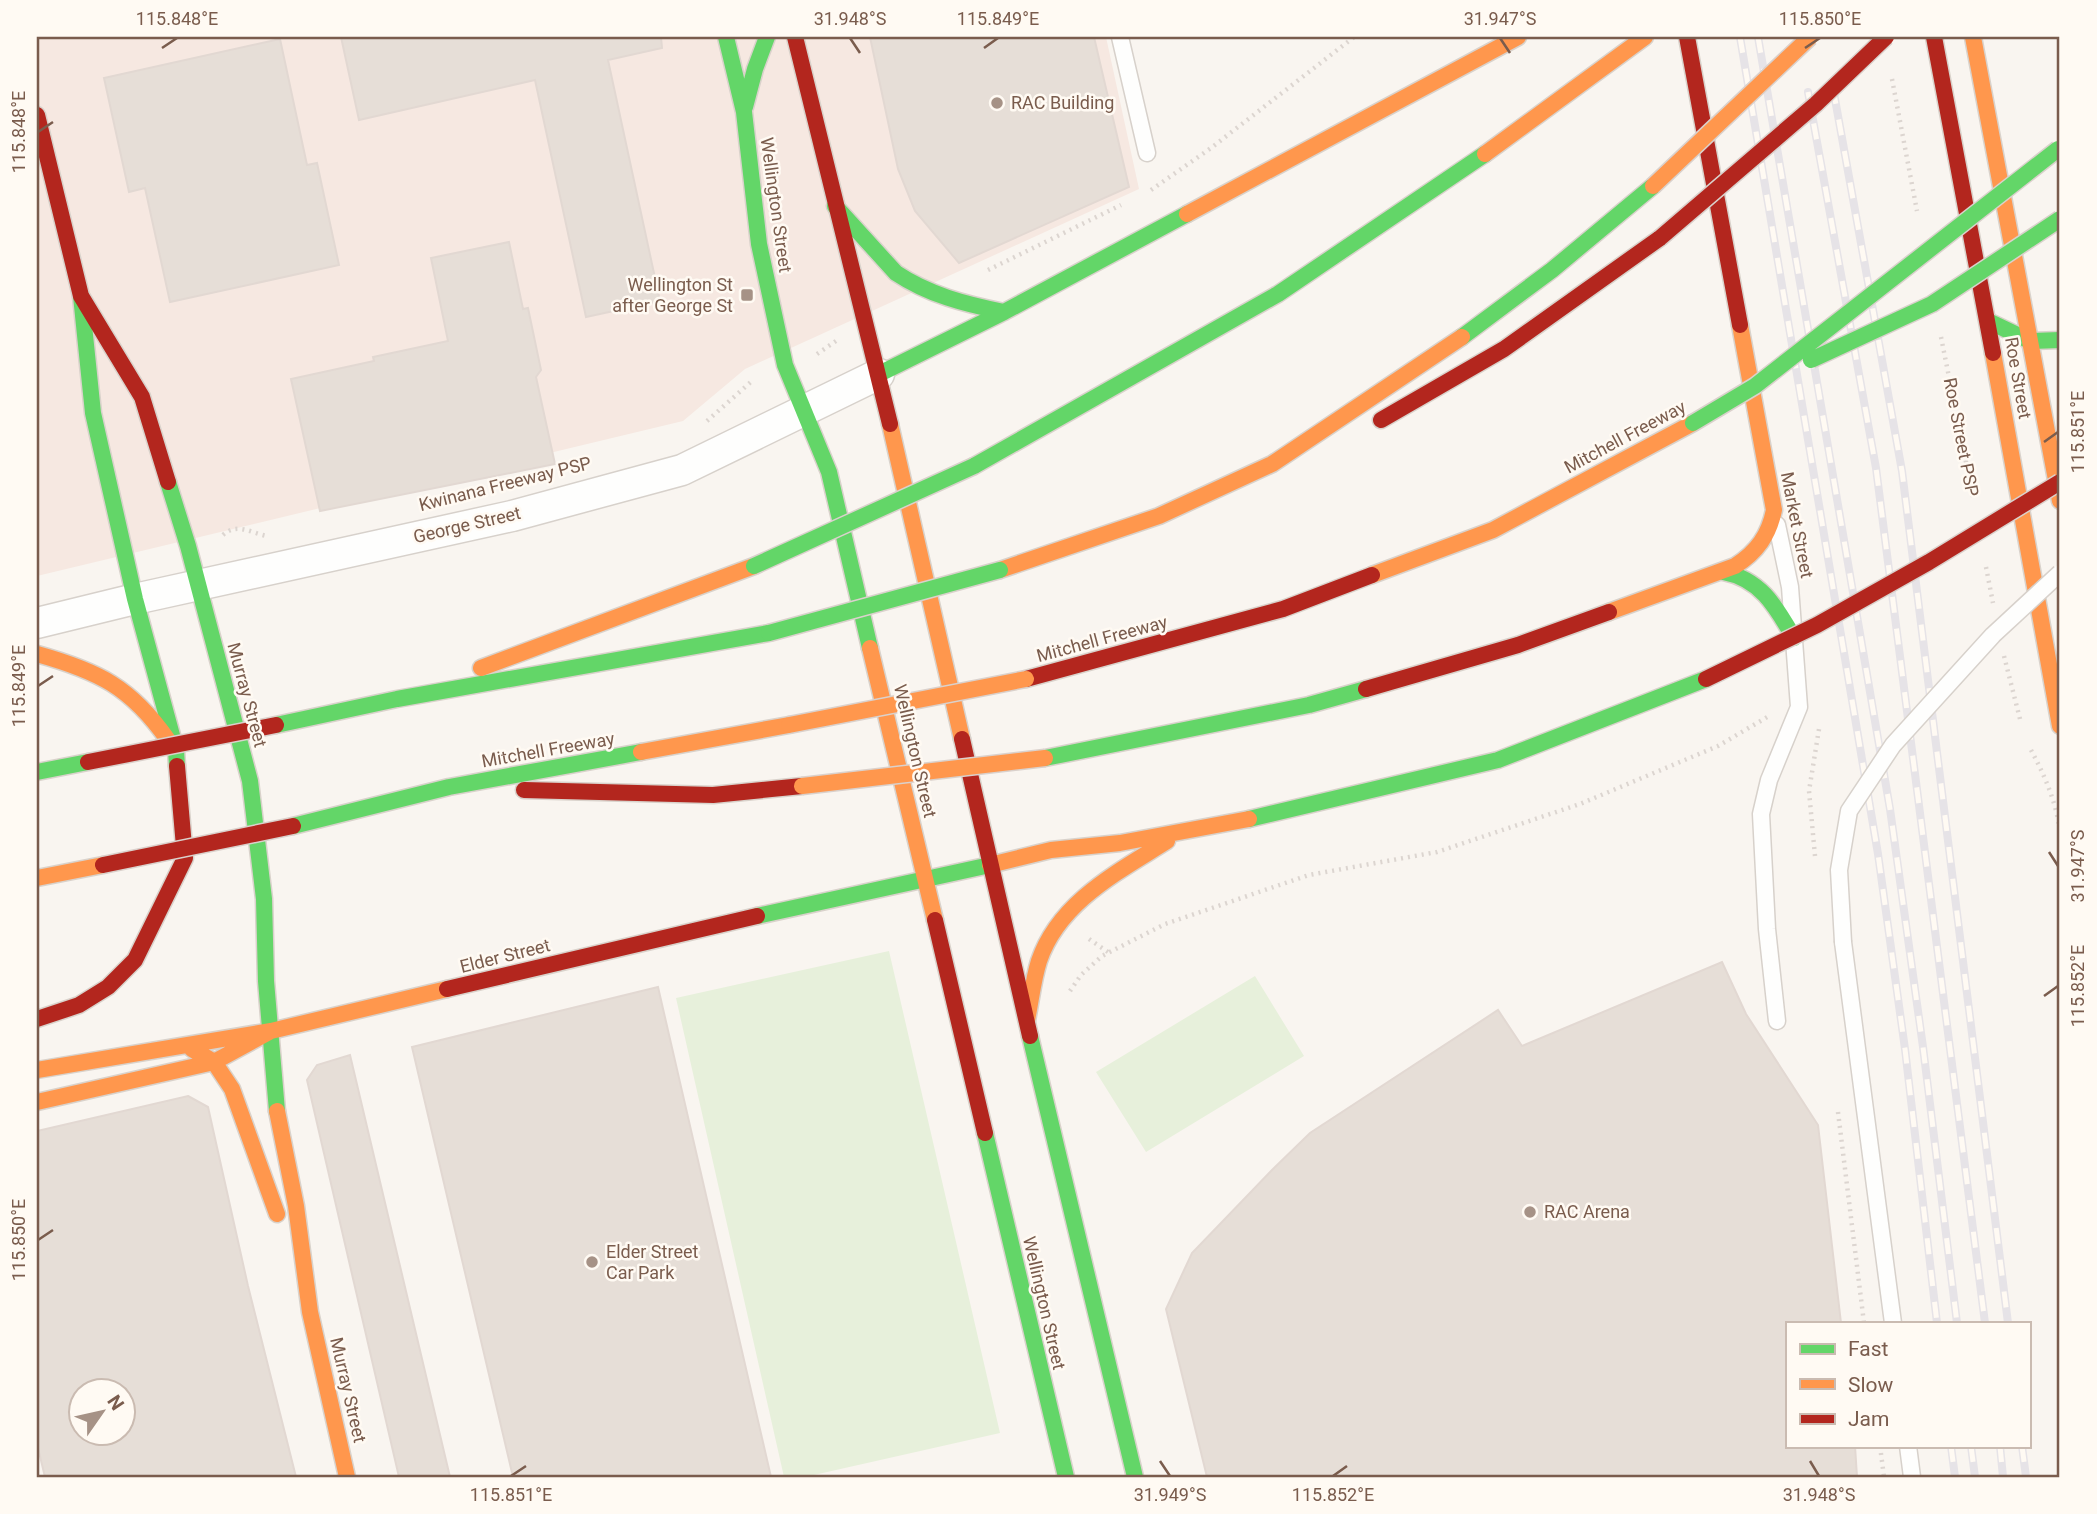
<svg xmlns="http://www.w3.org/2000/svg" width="2097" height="1514" viewBox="0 0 2097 1514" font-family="Roboto,sans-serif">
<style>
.commercial{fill:#f6e8e1}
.green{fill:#e7f0db}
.building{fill:#e6ded7;stroke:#e2d8d2;stroke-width:2;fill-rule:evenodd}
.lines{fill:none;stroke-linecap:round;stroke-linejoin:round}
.lane-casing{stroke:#d7d1cb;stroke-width:19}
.street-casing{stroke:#d7d1cb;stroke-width:33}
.fast-casing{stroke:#d9d2cb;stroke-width:19}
.slow-casing{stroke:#d9d2cb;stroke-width:19}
.jam-casing{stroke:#d9d2cb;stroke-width:19}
.path{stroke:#dcd5d0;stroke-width:4.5;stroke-dasharray:2 5;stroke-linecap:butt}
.lane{stroke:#fefefd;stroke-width:16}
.street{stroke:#fefefd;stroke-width:30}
.fast{stroke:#63d668;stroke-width:16}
.slow{stroke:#ff974d;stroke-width:16}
.jam{stroke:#b3261e;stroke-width:16}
.rail-casing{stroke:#e6e3e7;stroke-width:8}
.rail{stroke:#fffaf3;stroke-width:5;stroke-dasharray:16;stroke-linecap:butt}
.lane-bridge-casing{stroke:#d7d1cb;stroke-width:19;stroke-linecap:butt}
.fast-bridge-casing{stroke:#dad1cc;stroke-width:19;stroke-linecap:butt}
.slow-bridge-casing{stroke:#dad1cc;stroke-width:19;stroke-linecap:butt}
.jam-bridge-casing{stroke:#dad1cc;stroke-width:19;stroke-linecap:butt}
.lane-bridge{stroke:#fefefd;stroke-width:16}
.fast-bridge{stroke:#63d668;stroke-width:16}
.slow-bridge{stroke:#ff974d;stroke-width:16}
.jam-bridge{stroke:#b3261e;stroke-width:16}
.ticks{fill:none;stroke:#7a5c4d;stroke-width:2.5}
.poi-dot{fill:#a69286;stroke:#fffaf3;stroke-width:2.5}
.labels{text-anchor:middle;stroke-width:5;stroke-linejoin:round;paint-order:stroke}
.poi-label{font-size:18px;fill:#7a5c4d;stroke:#fffaf3;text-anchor:start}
.street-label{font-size:18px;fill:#7a5c4d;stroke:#fffaf3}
.neatline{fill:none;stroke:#7a5c4d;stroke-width:2.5}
.ticks-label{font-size:18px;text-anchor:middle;fill:#7a5c4d}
</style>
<rect width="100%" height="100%" fill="#f9f5f0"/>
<path class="commercial" d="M 37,37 L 1106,37 L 1139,189 L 745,369 L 683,421 L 37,576 Z"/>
<path class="green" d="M 889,951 L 1000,1433 L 805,1477 L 784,1477 L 676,998 Z
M 1255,976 L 1304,1056 L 1146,1152 L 1096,1072 Z"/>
<path class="building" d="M 341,37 L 661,37 L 662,48 L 608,60 L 660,301 L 586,317 L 535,80 L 359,120 Z
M 870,37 L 1094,37 L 1129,187 L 959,263 L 915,211 L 898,169 Z
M 280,39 L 307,165 L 317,163 L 339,265 L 170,302 L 145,188 L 129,192 L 104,78 Z
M 509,242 L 523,309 L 528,308 L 541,370 L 536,377 L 555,464 L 320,511 L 291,379 L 374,361 L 373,357 L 448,341 L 431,258 Z
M 1722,962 L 1746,1014 L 1818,1125 L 1841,1323 L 1787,1323 L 1787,1446 L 1855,1446 L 1857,1477 L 1207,1477 L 1166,1309 L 1192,1253 L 1272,1170 L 1310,1133 L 1498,1010 L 1522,1046 Z
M 658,987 L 771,1477 L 513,1477 L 412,1047 Z
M 350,1055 L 450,1477 L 399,1477 L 307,1080 L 317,1065 Z
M 188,1096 L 208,1107 L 248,1286 L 296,1477 L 45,1477 L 37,1444 L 37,1131 ZM 80,1391 L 122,1391 L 122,1433 L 80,1433 Z"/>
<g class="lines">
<defs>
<path id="lane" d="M 1120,37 L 1147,153
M 1843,942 L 1893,1323
M 1777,1021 L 1767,929 L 1761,814 L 1769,780 L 1799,707 L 1790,587 L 1777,525
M 1908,1446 L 1912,1477"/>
<path id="street" d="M 37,623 L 135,599 L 512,516 L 682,470 L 879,374"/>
<path id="fast" d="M 726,37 L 744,112 L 759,244 L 785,365 L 829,472 L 870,648
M 745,107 L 755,69 L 767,37
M 835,206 L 896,273 C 929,295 965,304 1004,312
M 81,296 L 93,413 L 135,599 L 176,750 L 177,766
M 1988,321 L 2030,341 L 2060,340
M 1462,337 L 1552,270 L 1653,186
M 879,374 L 1004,312 L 1187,214
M 974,466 L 1278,294 L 1485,154
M 168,482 L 188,546 L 250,781 L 264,899 L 266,981 L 277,1111
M 1723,572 C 1761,579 1776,607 1794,638
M 276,725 L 397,699 L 769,633
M 1045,758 L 1309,705 L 1366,689
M 37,772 L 88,762
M 1249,819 L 1498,760 L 1706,679
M 293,826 L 449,787 L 641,752
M 757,916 L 990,865
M 1030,1036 L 1135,1477
M 985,1133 L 1066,1477"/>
<path id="slow" d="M 1973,37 L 2060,501
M 1485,154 L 1645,37
M 1187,214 L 1518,37
M 1740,325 L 1774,510
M 1993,353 L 2060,726
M 890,424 L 962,739
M 1000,570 L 1159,516 L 1272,464 L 1462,337
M 1372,575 L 1493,530 L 1693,423
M 1609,612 L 1735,566 C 1757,552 1769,535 1774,510
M 870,648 L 935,920
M 37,654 C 98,671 131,687 168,740
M 481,668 L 754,566
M 641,752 L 789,725
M 990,865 L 1051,850 L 1120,843 L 1249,819
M 37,878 L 103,865
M 1027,1020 C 1031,1001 1033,980 1039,961 C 1059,902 1118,872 1167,841
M 192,1049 L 214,1062 L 232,1089 L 277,1214
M 37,1070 L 271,1031
M 37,1102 L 214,1062 L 271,1031 L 447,989
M 277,1111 L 296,1206 L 310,1312 L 347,1477"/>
<path id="jam" d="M 795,37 L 890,424
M 1687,37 L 1740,325
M 1934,37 L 1993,353
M 37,115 L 81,296 L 142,397 L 168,482
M 1381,420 L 1504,349 L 1660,238
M 1026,679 L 1283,609 L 1372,575
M 1366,689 L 1518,645 L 1609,612
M 962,739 L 1030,1036
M 524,790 L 713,795 L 802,786
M 935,920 L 985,1133
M 447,989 L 757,916
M 37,1019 L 79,1005 L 108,987 L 135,960 L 185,858 L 177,766"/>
</defs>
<use href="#lane" class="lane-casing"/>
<use href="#street" class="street-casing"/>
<use href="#fast" class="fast-casing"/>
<use href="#slow" class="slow-casing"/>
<use href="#jam" class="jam-casing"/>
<path class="path" d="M 1892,79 L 1917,211
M 1151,190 L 1211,148 L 1354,37
M 988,270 L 1121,205
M 1941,337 L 1973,497
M 817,354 L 836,341
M 707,421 L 753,380
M 223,535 C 237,522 251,533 267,536
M 1986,567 L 1993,603
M 2004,656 L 2020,719
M 2031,750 C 2045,776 2056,802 2060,831
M 1815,856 L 1809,791 L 1819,729
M 1089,939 L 1108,952
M 1070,991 L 1081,975 L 1102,956 L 1165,924 L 1309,875 L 1437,852 L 1580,804 L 1718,746 L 1769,716
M 1838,1112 L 1864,1323
M 1880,1446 L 1884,1477"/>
<use href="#lane" class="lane"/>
<use href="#street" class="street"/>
<use href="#fast" class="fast"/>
<use href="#slow" class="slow"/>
<use href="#jam" class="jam"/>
<defs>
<path id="rail" d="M 1740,37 L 1878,854 L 1905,1049 L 1937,1323
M 1758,37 L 1890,809 L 1923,1047 L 1957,1323
M 1833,88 L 1902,471 L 2008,1323
M 1808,92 L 1876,468 L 1985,1323
M 1951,1446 L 1955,1477
M 1971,1446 L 1975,1477
M 2000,1446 L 2003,1477
M 2022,1446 L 2026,1477"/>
</defs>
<use href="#rail" class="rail-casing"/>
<use href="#rail" class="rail"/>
<defs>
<path id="lane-bridge" d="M 1843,942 L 1839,870 L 1849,811 L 1893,745 L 1993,635 L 2060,573"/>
<path id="fast-bridge" d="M 1811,360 L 1932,304 L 2060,219
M 1693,423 L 1755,386 L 2058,149
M 754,566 L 974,466
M 769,633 L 1000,570"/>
<path id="slow-bridge" d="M 1653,186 L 1810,37
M 789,725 L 1026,679
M 802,786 L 1045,758"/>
<path id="jam-bridge" d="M 1660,238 L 1816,104 L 1886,37
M 1706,679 L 1817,625 L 1929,562 L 2060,482
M 88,762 L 276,725
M 103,865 L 293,826"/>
</defs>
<use href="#lane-bridge" class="lane-bridge-casing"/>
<use href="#fast-bridge" class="fast-bridge-casing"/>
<use href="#slow-bridge" class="slow-bridge-casing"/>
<use href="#jam-bridge" class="jam-bridge-casing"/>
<use href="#lane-bridge" class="lane-bridge"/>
<use href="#fast-bridge" class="fast-bridge"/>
<use href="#slow-bridge" class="slow-bridge"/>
<use href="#jam-bridge" class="jam-bridge"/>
</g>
<path class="ticks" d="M 850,38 L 860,53M 1500,38 L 1510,53M 162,48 L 177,38M 984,48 L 998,38M 1805,48 L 1820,38M 38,132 L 53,122M 2044,442 L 2058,432M 38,686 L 53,676M 2049,852 L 2058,866M 2044,996 L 2058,986M 38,1240 L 53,1230M 1160,1461 L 1170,1476M 1810,1461 L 1819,1476M 511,1476 L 526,1466M 1333,1476 L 1347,1466"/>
<g class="poi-dot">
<circle cx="997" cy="103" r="7"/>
<rect x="740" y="288" width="14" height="14" rx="3.5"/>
<circle cx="1530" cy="1212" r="7"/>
<circle cx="592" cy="1262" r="7"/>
</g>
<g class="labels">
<g class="poi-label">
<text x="1011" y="109">RAC Building</text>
<text x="733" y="291" text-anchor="end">Wellington St<tspan x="733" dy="21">after George St</tspan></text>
<text x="1544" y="1218">RAC Arena</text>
<text x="606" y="1258">Elder Street<tspan x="606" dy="21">Car Park</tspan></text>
</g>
<g class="street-label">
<text transform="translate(776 205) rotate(82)" y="6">Wellington Street</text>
<text transform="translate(2018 378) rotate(80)" y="6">Roe Street</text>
<text transform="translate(1625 437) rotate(-28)" y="6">Mitchell Freeway</text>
<text transform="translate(1961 437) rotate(79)" y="6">Roe Street PSP</text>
<text transform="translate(505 484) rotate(-14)" y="6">Kwinana Freeway PSP</text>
<text transform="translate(467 525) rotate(-13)" y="6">George Street</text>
<text transform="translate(1797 525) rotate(79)" y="6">Market Street</text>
<text transform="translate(1102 639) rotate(-15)" y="6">Mitchell Freeway</text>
<text transform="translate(247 695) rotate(75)" y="6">Murray Street</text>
<text transform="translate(548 750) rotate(-10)" y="6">Mitchell Freeway</text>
<text transform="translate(915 751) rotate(77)" y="6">Wellington Street</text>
<text transform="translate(505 956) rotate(-14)" y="6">Elder Street</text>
<text transform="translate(1044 1303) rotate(77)" y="6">Wellington Street</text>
<text transform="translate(348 1390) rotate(77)" y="6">Murray Street</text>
</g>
</g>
<rect width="2097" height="1514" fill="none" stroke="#fffaf3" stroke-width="77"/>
<rect x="1786" y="1322" width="245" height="126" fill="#fffaf3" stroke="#cabbb1" stroke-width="2"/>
<rect x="1800" y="1344" width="35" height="10" fill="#63d668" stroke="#cabbb1" stroke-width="2"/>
<text x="1848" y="1356" font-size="21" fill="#7a5c4d">Fast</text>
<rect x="1800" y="1379" width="35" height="10" fill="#ff974d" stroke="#cabbb1" stroke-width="2"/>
<text x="1848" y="1392" font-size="21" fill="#7a5c4d">Slow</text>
<rect x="1800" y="1414" width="35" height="10" fill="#b3261e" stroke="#cabbb1" stroke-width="2"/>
<text x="1848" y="1426" font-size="21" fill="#7a5c4d">Jam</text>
<g transform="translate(102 1412) rotate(56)"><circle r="33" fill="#fffaf3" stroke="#cabbb1" stroke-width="2"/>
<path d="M0-5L12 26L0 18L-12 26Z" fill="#a69286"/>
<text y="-10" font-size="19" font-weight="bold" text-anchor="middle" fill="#7a5c4d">N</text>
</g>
<rect x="38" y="38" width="2020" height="1438" class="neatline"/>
<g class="ticks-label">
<text x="177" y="25">115.848°E</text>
<text x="850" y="25">31.948°S</text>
<text x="998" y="25">115.849°E</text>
<text x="1500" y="25">31.947°S</text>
<text x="1820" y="25">115.850°E</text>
<text transform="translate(19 132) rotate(-90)" y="6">115.848°E</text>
<text transform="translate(2078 432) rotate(-90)" y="6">115.851°E</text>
<text transform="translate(19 686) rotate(-90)" y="6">115.849°E</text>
<text transform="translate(2078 866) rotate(-90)" y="6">31.947°S</text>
<text transform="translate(2078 986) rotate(-90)" y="6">115.852°E</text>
<text transform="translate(19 1240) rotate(-90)" y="6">115.850°E</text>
<text x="511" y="1501">115.851°E</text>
<text x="1170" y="1501">31.949°S</text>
<text x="1333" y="1501">115.852°E</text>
<text x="1819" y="1501">31.948°S</text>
</g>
</svg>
